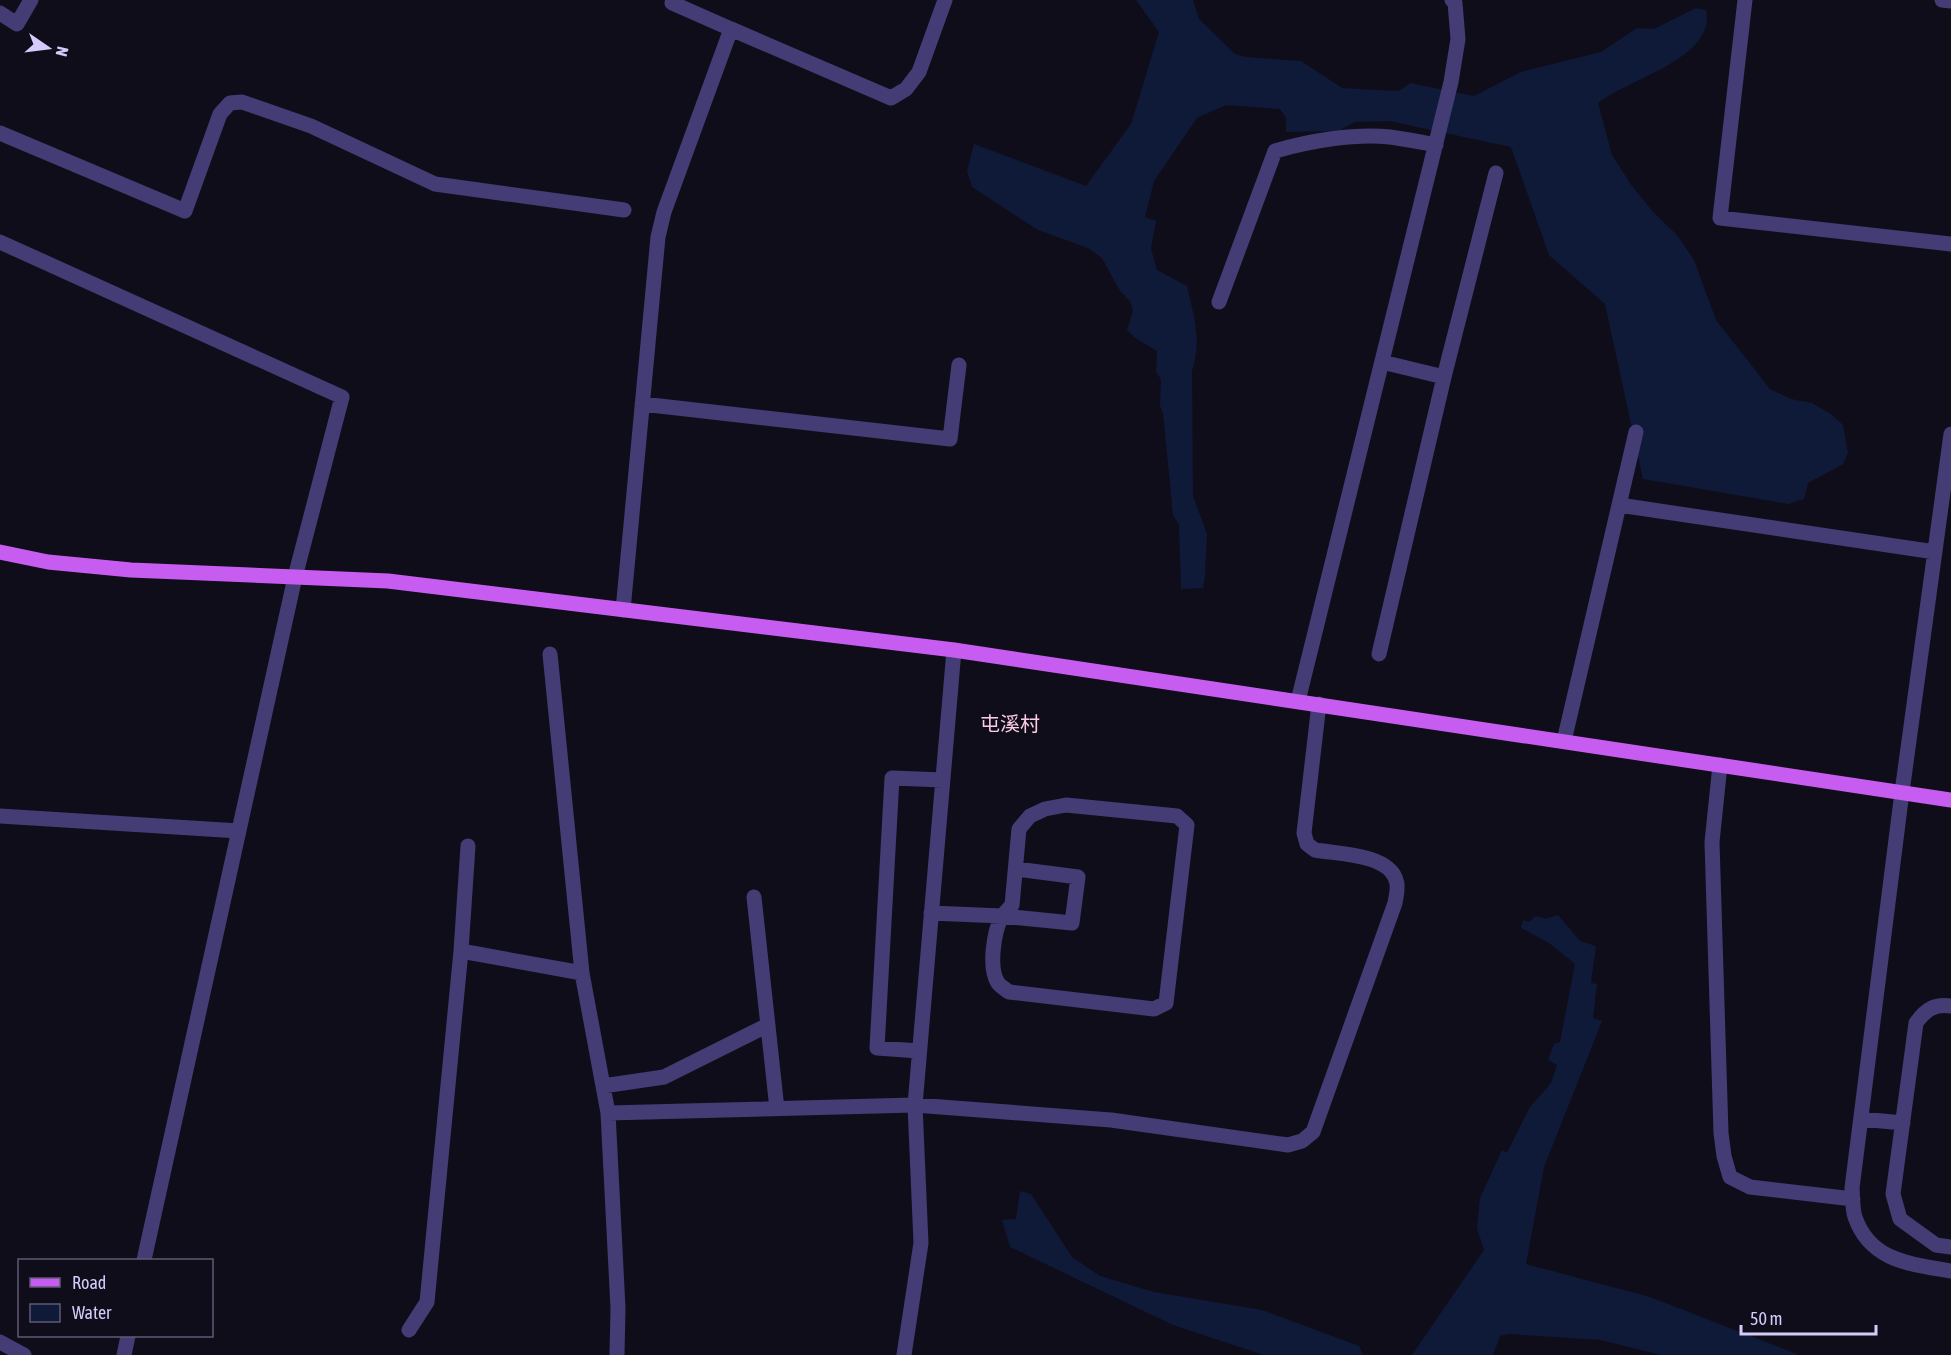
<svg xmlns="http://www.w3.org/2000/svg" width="1951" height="1355" viewBox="0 0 1951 1355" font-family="'Asap Condensed','Noto Sans SC',sans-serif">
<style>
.water{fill:#0e1a38}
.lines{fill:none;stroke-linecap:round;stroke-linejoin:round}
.minor{stroke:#443c75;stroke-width:15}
.major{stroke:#c75df0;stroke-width:15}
.labels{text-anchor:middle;stroke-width:4.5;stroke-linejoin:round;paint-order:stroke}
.quarter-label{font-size:20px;fill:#facde5;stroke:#100d1b}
</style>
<rect width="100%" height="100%" fill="#100d1b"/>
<path class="water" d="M 1136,0 L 1193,0 L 1199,19 L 1235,54 L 1246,57 L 1301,61 L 1342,88 L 1399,91 L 1410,83 L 1474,96 L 1521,72 L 1601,52 L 1637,28 L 1654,29 L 1696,8 L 1706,10 C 1717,58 1626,80 1598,103 L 1612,155 L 1632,186 L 1654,213 L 1677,235 L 1694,260 L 1716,320 L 1770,389 L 1791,399 L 1812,403 L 1831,414 L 1843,425 L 1848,453 L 1843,464 L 1808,483 L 1804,499 L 1788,504 L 1643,479 L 1605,304 L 1549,255 L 1511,147 L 1389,121 L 1355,122 L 1338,131 L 1286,132 L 1286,118 L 1280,109 L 1226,105 L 1197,118 L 1154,181 L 1145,217 L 1156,221 L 1151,248 L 1157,270 L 1187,286 C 1194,317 1202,340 1192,371 L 1193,496 L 1207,534 L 1205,576 L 1203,588 L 1181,589 L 1179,525 L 1173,515 L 1163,413 L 1160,406 L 1161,380 L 1156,371 L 1157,351 L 1135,338 L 1127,330 L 1133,311 L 1130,301 L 1120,291 L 1102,258 L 1088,248 L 1038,230 L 972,187 L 967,171 L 974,144 L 1086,186 L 1131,124 L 1159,32 Z
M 1558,915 L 1580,941 L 1596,946 L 1591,983 L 1597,984 L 1593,1018 L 1602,1021 L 1544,1167 L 1526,1264 L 1650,1297 L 1799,1355 L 1661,1355 L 1601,1340 L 1509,1334 L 1500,1336 L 1493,1355 L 1412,1355 L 1484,1250 L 1477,1228 L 1480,1198 L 1502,1150 L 1507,1153 L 1530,1107 L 1551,1083 L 1557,1065 L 1548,1060 L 1554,1044 L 1560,1042 L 1575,964 L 1549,943 L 1521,928 L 1523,920 L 1529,922 L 1536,916 L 1546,919 Z
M 1020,1191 L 1031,1194 L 1072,1257 L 1100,1276 L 1154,1292 L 1262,1310 L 1359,1346 L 1363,1355 L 1264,1355 L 1173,1325 L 1010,1247 L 1002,1220 L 1016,1219 Z"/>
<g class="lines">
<path class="minor" d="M 673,0 L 672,3 L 731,29
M 1745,0 L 1720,218 L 1951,244
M 1942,0 L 1951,1
M 0,13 L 17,24 L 31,0
M 0,133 L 185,211 L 220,114 L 230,103 L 242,102 L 311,126 L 435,184 L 624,210
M 0,242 L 342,397 L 295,577 L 144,1260
M 1219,302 L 1275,151 C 1309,141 1355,133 1390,137 C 1405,139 1421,142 1436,145
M 1382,362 L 1444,377
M 642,404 L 950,439 L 959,365
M 1951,434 L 1902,792 L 1852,1188 C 1853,1197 1852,1208 1855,1217 C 1870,1261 1910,1264 1951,1271
M 1619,505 L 1636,432
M 623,610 L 658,237 L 664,212 L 731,29 L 891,98 L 906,89 L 919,72 L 945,0
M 550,654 L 582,973 L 608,1113
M 1379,654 L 1444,377 L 1496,173
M 1298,701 L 1451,82 L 1458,39 L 1455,3 L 1452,0
M 1564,741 L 1619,505 L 1935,552
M 1720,765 L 1712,842 L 1721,1133 L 1724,1156 L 1730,1177 L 1750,1187 L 1853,1199
M 0,816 L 239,831
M 754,897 L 777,1109
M 931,913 L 1002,916 L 1012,905 L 1019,829 L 1030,816 L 1045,809 L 1066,805 L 1177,816 L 1187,825 L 1166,1003 L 1154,1009 L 1009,992 C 1005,989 1000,986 998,983 C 988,968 994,931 1002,916 L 1072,923 L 1078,877 L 1016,869
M 461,951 L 468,846
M 1951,1006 C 1934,1004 1926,1009 1916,1023 L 1893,1194 L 1900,1219 L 1936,1245 L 1951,1247
M 919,1051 L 877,1048 L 892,778 L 943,780
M 603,1086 L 664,1077 L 768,1025
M 1861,1119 L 1903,1123
M 409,1330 L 427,1302 L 461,951 L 582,973
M 0,1342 L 24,1355
M 124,1355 L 128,1336
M 617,1355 L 618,1308 L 608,1113 L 915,1105 L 1111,1120 L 1288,1145 L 1302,1141 L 1313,1132 L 1395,903 C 1396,896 1399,887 1396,880 C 1388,854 1338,854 1315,850 L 1307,844 L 1304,833 L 1319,704
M 904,1355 L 921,1243 L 915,1105 L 954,650"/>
<path class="major" d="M 0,552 L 48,562 L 131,570 L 388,581 L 954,650 L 1951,800"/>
</g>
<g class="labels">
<g class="quarter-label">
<text x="1010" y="731">屯溪村</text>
</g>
</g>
<rect x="18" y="1259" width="195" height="78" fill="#100d1b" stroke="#5f5974" stroke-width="1.5"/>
<rect x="30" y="1278" width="30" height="9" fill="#c75df0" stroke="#5f5974" stroke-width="1.5"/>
<text x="72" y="1289" font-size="18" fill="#d5cbfa">Road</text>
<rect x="30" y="1304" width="30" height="18" fill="#0e1a38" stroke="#5f5974" stroke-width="1.5"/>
<text x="72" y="1319" font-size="18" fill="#d5cbfa">Water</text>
<g transform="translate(48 48) rotate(104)" stroke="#100d1b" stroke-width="4.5" paint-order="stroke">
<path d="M0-4.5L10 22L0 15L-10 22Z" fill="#d5cbfa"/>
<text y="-9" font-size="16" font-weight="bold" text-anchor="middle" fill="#d5cbfa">N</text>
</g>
<path d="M1741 1325v9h135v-9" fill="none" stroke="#d5cbfa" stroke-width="3"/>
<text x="1750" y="1325" font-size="18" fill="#d5cbfa" stroke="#100d1b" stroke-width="4.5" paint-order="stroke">50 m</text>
</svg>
